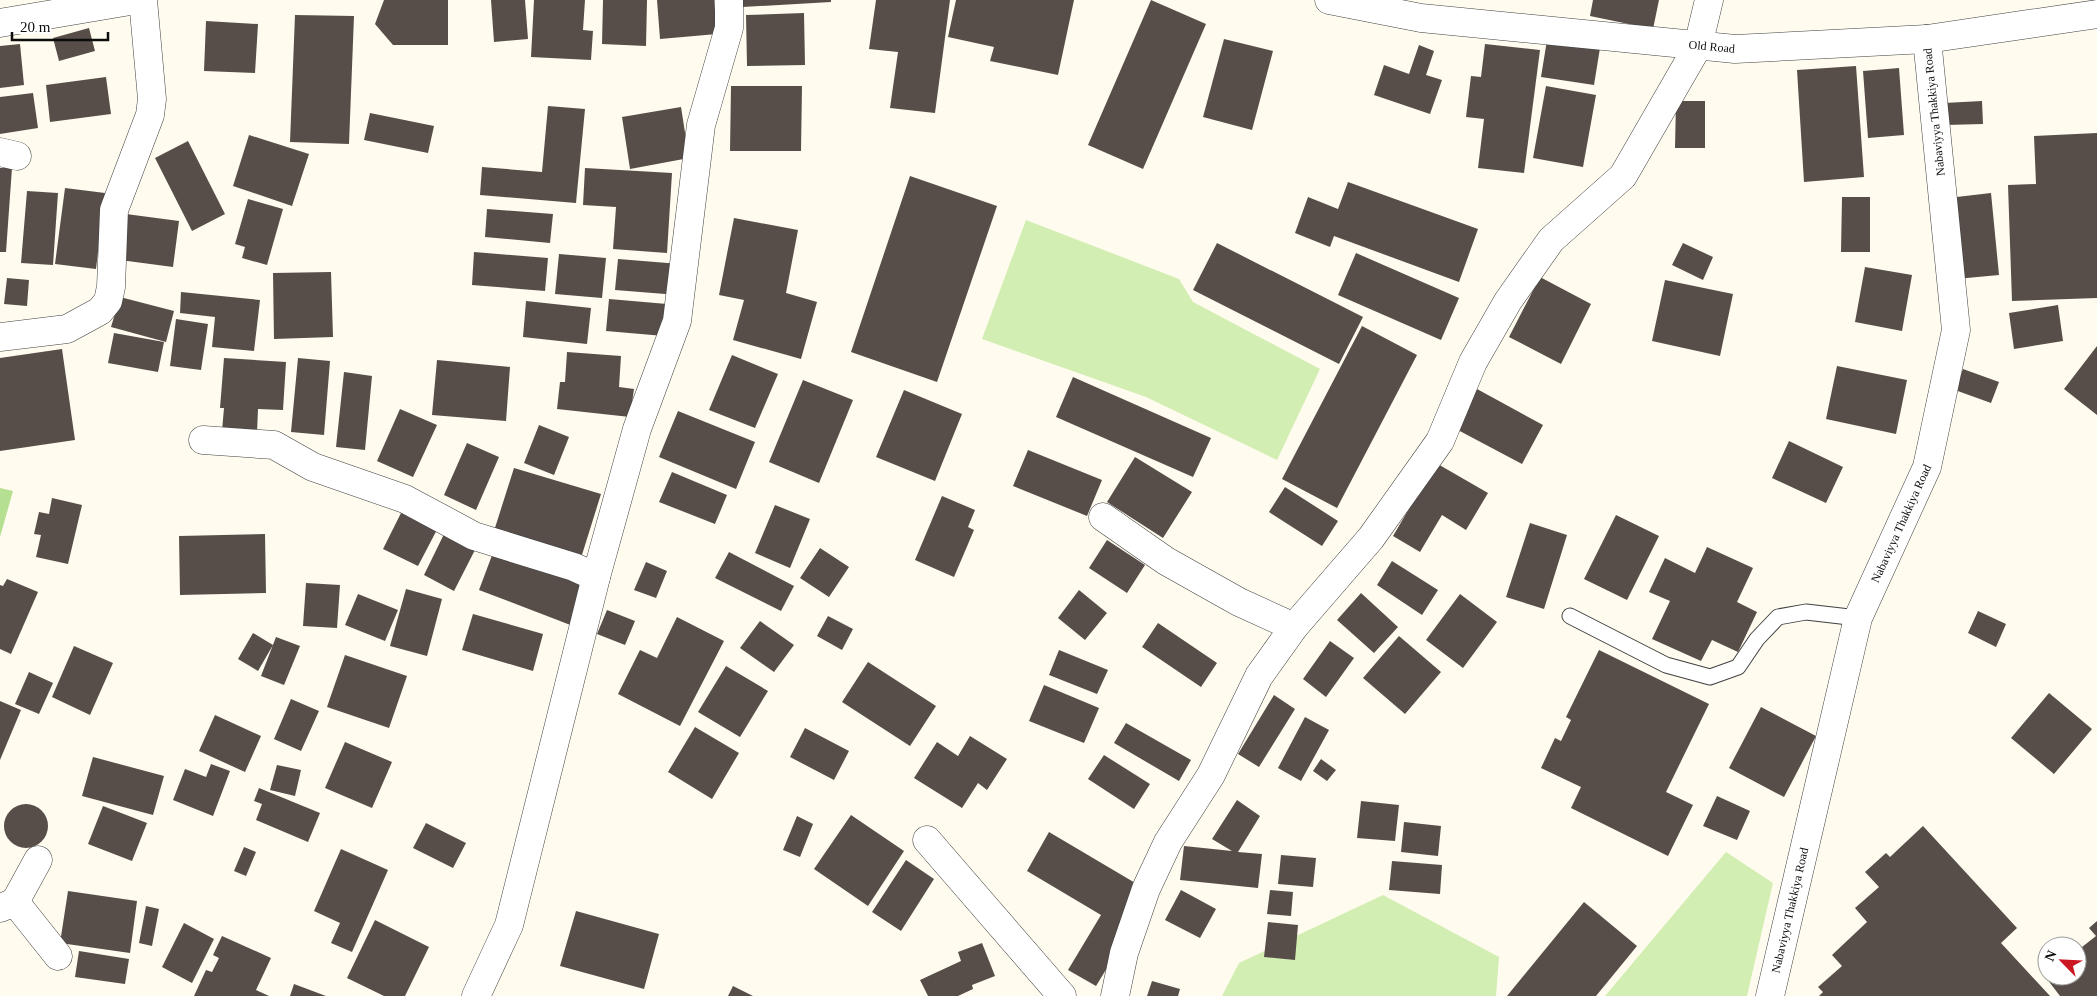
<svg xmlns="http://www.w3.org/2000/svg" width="2097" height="996" viewBox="0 0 2097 996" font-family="'Times New Roman',serif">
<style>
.green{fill:#d2eeb3}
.forest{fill:#b5e091}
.building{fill:#574e49}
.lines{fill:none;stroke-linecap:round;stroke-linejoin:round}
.service-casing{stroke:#404040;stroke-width:17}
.minor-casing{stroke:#404040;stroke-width:29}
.tertiary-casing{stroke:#404040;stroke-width:29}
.service{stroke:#fff;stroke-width:15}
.minor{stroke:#fff;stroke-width:28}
.tertiary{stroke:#fff;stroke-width:28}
.labels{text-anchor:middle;stroke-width:5;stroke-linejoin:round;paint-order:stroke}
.street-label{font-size:12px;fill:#0d0d0d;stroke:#fff}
</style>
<rect width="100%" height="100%" fill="#fffbee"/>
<path class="green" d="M 1026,220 L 1179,279 L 1193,302 L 1320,369 L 1277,460 L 1146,397 L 982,339 Z
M 1726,852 L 1773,883 L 1747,996 L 1605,996 Z
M 1383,895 L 1499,957 L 1496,996 L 1222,996 L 1239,963 Z"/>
<path class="forest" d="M 0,488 L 13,491 L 0,537 Z"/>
<path class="building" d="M 384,0 L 448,0 L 448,45 L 393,45 L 375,24 Z
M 491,0 L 525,0 L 528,39 L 494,42 Z
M 534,0 L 585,0 L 583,30 L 593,31 L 591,60 L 531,57 Z
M 603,0 L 647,0 L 646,46 L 602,44 Z
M 657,0 L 714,0 L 717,34 L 660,39 Z
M 742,0 L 831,0 L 831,2 L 742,7 Z
M 876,0 L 950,0 L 935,113 L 890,108 L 898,52 L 869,49 Z
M 956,0 L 1074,0 L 1058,75 L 990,61 L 994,47 L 948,37 Z
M 1151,0 L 1206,24 L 1143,169 L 1088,145 Z
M 1593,0 L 1659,0 L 1653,29 L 1590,16 Z
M 804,13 L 805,65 L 747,66 L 746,15 Z
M 295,15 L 354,16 L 349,144 L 290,142 Z
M 206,21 L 258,24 L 255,73 L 204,71 Z
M 89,28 L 95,51 L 59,61 L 53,38 Z
M 1224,39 L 1273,51 L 1252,130 L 1203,117 Z
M 1547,40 L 1600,48 L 1594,85 L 1541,77 Z
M 20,44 L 24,85 L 0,88 L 0,46 Z
M 1485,44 L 1540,50 L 1524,173 L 1478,168 L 1484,119 L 1466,117 L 1471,76 L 1481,77 Z
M 1419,45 L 1434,51 L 1426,75 L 1442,80 L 1430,114 L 1374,95 L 1384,65 L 1409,74 Z
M 1856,66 L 1864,177 L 1804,182 L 1797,70 Z
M 1899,68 L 1904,135 L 1868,138 L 1863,71 Z
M 106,77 L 111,114 L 50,122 L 46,85 Z
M 731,86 L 802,86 L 801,151 L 730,151 Z
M 1546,86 L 1596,95 L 1583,167 L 1533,158 Z
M 33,93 L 38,128 L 0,134 L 0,97 Z
M 1676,101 L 1705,101 L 1705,148 L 1675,148 Z
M 1982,101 L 1983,124 L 1945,125 L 1944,103 Z
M 548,106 L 585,109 L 576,203 L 480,195 L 482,167 L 542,172 Z
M 681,107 L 689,158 L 630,169 L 622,117 Z
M 370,113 L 434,126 L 428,153 L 364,140 Z
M 2097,133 L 2097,298 L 2012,301 L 2008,185 L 2036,184 L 2034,136 Z
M 249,135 L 309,154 L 292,206 L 233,186 Z
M 188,141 L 225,214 L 192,231 L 155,158 Z
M 0,168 L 12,168 L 6,252 L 0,252 Z
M 585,168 L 672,173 L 667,253 L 613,249 L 616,207 L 583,205 Z
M 910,176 L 997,206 L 937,382 L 851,352 Z
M 1348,182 L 1478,229 L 1459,282 L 1334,236 L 1330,247 L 1295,233 L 1308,197 L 1338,209 Z
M 65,188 L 105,193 L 96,269 L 55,264 Z
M 27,191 L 58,193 L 53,265 L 21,263 Z
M 1991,193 L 1999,275 L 1956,279 L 1948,198 Z
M 1842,197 L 1870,197 L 1870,252 L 1841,252 Z
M 248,199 L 283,209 L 267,265 L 242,258 L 245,247 L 235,244 Z
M 487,209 L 553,214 L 550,243 L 485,237 Z
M 126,214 L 179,221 L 173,267 L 120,260 Z
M 734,218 L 798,230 L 786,293 L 817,302 L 801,359 L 733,340 L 744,300 L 719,295 Z
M 1217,243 L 1363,317 L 1339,364 L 1193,290 Z
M 1683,243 L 1713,257 L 1703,280 L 1672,265 Z
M 474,252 L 548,258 L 545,291 L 472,285 Z
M 1356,253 L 1459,298 L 1441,340 L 1338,295 Z
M 559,254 L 606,258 L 602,298 L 555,294 Z
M 618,259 L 680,264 L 678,295 L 615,290 Z
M 1865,267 L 1912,275 L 1902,331 L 1855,322 Z
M 331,272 L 333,337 L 274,339 L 273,273 Z
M 1540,277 L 1591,304 L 1561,364 L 1509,337 Z
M 7,278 L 29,280 L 27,306 L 4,304 Z
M 1665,280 L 1733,294 L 1720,356 L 1652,341 Z
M 181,292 L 260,300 L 254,351 L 212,347 L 215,317 L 180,313 Z
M 120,297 L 174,311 L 166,342 L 111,327 Z
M 609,299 L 667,304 L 664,336 L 606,331 Z
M 526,301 L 591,308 L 587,344 L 523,337 Z
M 2058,305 L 2063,341 L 2014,349 L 2009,313 Z
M 176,319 L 208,324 L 201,370 L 170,366 Z
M 1362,326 L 1417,355 L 1337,508 L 1282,479 Z
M 114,333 L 164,342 L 158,372 L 108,363 Z
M 2097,346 L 2097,415 L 2064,389 Z
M 62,349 L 75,440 L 0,451 L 0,358 Z
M 567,352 L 621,356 L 619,387 L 634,389 L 630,417 L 557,409 L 560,382 L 565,382 Z
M 732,355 L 778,374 L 755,428 L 709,410 Z
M 224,358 L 286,362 L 283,410 L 258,409 L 257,433 L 222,431 L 224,408 L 220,408 Z
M 298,358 L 330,361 L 324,435 L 291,432 Z
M 437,360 L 510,367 L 506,421 L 432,415 Z
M 1837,366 L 1907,380 L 1896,434 L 1826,419 Z
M 1963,369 L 1999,382 L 1991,403 L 1955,390 Z
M 344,372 L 372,376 L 365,450 L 336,447 Z
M 1073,377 L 1211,438 L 1193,477 L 1056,417 Z
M 803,380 L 853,400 L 819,483 L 769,462 Z
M 1477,389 L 1543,425 L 1522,464 L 1456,429 Z
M 904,390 L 962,414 L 935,481 L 876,457 Z
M 400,409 L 437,425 L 413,477 L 377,461 Z
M 678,411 L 755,442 L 736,489 L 659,457 Z
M 539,425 L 569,437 L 554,475 L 524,463 Z
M 1789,441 L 1843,467 L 1826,503 L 1772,478 Z
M 467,443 L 499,457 L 476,510 L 444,495 Z
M 1028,450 L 1102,480 L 1087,516 L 1013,486 Z
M 1135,457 L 1192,492 L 1163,538 L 1107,502 Z
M 1436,463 L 1488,493 L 1466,530 L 1442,515 L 1420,552 L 1393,536 Z
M 514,468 L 601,494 L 581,558 L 494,531 Z
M 672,472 L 727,495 L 715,524 L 659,502 Z
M 1285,487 L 1338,521 L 1322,546 L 1269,512 Z
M 942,496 L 975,510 L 968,527 L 974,530 L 954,577 L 915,560 Z
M 52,498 L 82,505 L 68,564 L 36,557 L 41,535 L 34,534 L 39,512 L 49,514 Z
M 405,505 L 441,522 L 418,566 L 383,549 Z
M 775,505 L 810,519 L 790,568 L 755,553 Z
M 1616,515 L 1659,536 L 1627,600 L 1584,579 Z
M 1530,523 L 1567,535 L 1544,609 L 1506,597 Z
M 446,530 L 477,546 L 454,591 L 424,575 Z
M 265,534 L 266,593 L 180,595 L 179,536 Z
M 1107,540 L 1145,565 L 1127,593 L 1089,568 Z
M 1707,547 L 1753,568 L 1737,602 L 1757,612 L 1738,652 L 1712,640 L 1701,661 L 1652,639 L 1670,601 L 1649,592 L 1665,558 L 1695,573 Z
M 820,548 L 849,567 L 829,597 L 800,578 Z
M 494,550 L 588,585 L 573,626 L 479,590 Z
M 729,552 L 794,586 L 781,611 L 715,578 Z
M 1392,561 L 1438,590 L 1422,615 L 1377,585 Z
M 646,562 L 667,571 L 656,598 L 634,590 Z
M 7,579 L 38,592 L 11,654 L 0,649 L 0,585 L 3,586 Z
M 306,583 L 340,585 L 337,628 L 303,626 Z
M 406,589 L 442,599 L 427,656 L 390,646 Z
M 1079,590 L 1107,613 L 1085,640 L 1058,618 Z
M 1361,593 L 1398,627 L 1374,653 L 1337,620 Z
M 358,594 L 398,610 L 385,641 L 345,625 Z
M 1460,594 L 1497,622 L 1463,668 L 1426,640 Z
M 607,610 L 635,621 L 625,645 L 597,634 Z
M 1978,611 L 2006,624 L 1996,647 L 1968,633 Z
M 473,614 L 543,634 L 533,671 L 462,650 Z
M 828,616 L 853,629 L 842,650 L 817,636 Z
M 677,617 L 724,641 L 680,726 L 618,694 L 640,650 L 657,658 Z
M 760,621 L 794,645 L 774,672 L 740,648 Z
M 1158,623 L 1217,663 L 1201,687 L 1142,647 Z
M 253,633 L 273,645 L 258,671 L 238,659 Z
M 1399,636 L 1441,672 L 1405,714 L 1363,678 Z
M 276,637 L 300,646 L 284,685 L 261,676 Z
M 1330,641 L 1354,658 L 1326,697 L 1303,679 Z
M 74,646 L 113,663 L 90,715 L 52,697 Z
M 1059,650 L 1108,670 L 1097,694 L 1049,675 Z
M 1599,650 L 1709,704 L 1666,792 L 1693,805 L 1668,856 L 1571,808 L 1581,787 L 1541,768 L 1555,738 L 1561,741 L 1571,720 L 1566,717 Z
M 345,655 L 407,676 L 389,728 L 327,707 Z
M 868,662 L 936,706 L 910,746 L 842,702 Z
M 726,666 L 768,691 L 740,737 L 698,712 Z
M 29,672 L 53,683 L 39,714 L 15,704 Z
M 1044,685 L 1099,708 L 1084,743 L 1029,721 Z
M 2049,693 L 2092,729 L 2054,774 L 2011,738 Z
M 1274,695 L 1295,709 L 1259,767 L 1238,754 Z
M 291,699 L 319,711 L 301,751 L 274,739 Z
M 0,701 L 21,710 L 0,760 Z
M 1761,707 L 1816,736 L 1784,797 L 1729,768 Z
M 215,715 L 261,736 L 245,772 L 199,751 Z
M 1305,717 L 1329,730 L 1301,781 L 1278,768 Z
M 1126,723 L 1191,760 L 1179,781 L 1114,743 Z
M 695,727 L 739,753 L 712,799 L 668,772 Z
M 805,728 L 849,751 L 834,780 L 790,757 Z
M 970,736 L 1007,759 L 987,790 L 978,783 L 962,808 L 914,778 L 937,742 L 958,756 Z
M 345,742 L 392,762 L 372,808 L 325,788 Z
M 1104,755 L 1150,784 L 1134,809 L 1088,779 Z
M 93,757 L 164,776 L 153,815 L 82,796 Z
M 1321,759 L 1336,770 L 1327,781 L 1313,771 Z
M 211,764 L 230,771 L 213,816 L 173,800 L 185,769 L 206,777 Z
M 277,765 L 301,770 L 295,796 L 270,790 Z
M 259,788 L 320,813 L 308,842 L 256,820 L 262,804 L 254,801 Z
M 1717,796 L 1750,811 L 1737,840 L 1703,826 Z
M 1237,800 L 1260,816 L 1238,852 L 1262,854 L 1258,888 L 1180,880 L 1184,846 L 1232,851 L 1212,839 Z
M 1361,801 L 1399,805 L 1395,841 L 1357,838 Z
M4 826a22 22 0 1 1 44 0a22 22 0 1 1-44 0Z
M 103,806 L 147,823 L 132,861 L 88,844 Z
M 851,815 L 904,851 L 868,906 L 814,869 Z
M 797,816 L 813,824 L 800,857 L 783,850 Z
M 1404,822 L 1441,826 L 1438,856 L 1401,852 Z
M 426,823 L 466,843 L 453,868 L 413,848 Z
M 1923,826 L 2017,928 L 2001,943 L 2050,996 L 1819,996 L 1823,992 L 1818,987 L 1842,966 L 1832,955 L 1867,922 L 1855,908 L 1879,887 L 1865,872 L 1886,853 L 1890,857 Z
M 1049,832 L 1142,887 L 1118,926 L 1129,932 L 1096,986 L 1068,970 L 1101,915 L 1027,871 Z
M 244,847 L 256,852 L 246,876 L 234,871 Z
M 341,849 L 388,870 L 352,952 L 331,943 L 340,923 L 314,911 Z
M 1281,855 L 1316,858 L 1313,887 L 1278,884 Z
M 906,860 L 934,879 L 901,931 L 872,912 Z
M 1392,861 L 1442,865 L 1440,894 L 1389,890 Z
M 1181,890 L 1216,909 L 1200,938 L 1165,920 Z
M 1270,890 L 1293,892 L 1291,916 L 1267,914 Z
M 68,891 L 137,901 L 130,953 L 60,943 Z
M 1584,902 L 1637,946 L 1596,996 L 1507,996 Z
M 146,906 L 159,909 L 152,946 L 139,943 Z
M 576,911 L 659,934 L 644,989 L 560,966 Z
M 375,920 L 429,947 L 405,996 L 384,996 L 347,978 Z
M 2097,921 L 2097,996 L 2060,996 L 2040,970 L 2047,964 L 2047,976 L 2077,976 L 2077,951 L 2096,936 L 2089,928 Z
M 1268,922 L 1298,925 L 1295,960 L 1264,957 Z
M 184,923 L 214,939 L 192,983 L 162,967 Z
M 222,936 L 271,958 L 256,990 L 269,996 L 194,996 L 206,970 L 212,972 L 219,958 L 213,955 Z
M 982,943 L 995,976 L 972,985 L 973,989 L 958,996 L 928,996 L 920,980 L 961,961 L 958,952 Z
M 79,951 L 129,959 L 125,984 L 75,977 Z
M 1152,981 L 1180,989 L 1178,996 L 1147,996 Z
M 294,984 L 326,996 L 290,996 Z
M 733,986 L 753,996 L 728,996 Z"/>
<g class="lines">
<defs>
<path id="service" d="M 1570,616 L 1666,665 L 1710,677 L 1738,667 L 1757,639 L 1778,617 L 1806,612 L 1858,618"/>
<g id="minor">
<path id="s1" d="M 1329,0 L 1421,18 L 1735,49 L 1927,39 L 2097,14"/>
<path d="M 0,23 L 136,0"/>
<path d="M 0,152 L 17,156"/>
<path d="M 0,337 L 67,329 L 100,311 L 108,301 L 111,287 L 114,210 L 150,115 L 152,99 L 143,0"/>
<path d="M 203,440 L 274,445 L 313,467 L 405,499 L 474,536 L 574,567 L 596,577"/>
<path d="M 1103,517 L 1166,561 L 1239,602 L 1294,627"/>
<path d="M 927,840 L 1062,996"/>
<path d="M 15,902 L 38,860"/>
<path d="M 0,908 L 15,902 L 58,956"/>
<path d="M 476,996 L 509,925 L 596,577 L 637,429 L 677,321 L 701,125 L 729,28 L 729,0"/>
<path d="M 1115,996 L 1124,953 L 1146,889 L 1168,842 L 1211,775 L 1259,676 L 1294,627 L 1371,538 L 1440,441 L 1473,362 L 1508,301 L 1551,240 L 1623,176 L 1698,46 L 1709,0"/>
</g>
<g id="tertiary">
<path id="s2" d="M 1770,996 L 1858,618 L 1927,467 L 1956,330 L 1927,39"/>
</g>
</defs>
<use href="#service" class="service-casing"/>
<use href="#minor" class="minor-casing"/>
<use href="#tertiary" class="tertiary-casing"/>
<use href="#service" class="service"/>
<use href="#minor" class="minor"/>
<use href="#tertiary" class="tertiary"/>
</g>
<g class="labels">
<g class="street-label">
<text dy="4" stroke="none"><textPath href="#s1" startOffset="386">Old Road</textPath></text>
<text transform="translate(1934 112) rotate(-96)" y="4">Nabaviyya Thakkiya Road</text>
<text dy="4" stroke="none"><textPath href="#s2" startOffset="492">Nabaviyya Thakkiya Road</textPath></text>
<text dy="4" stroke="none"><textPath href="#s2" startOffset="88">Nabaviyya Thakkiya Road</textPath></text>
</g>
</g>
<g transform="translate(2062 961) rotate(294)"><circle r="24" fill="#ffffff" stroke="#9e9e9e"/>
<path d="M0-4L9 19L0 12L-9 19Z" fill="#cb1722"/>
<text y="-8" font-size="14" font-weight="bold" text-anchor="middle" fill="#0d0d0d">N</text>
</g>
<path d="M12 32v8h96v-8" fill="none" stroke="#0d0d0d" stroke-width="2.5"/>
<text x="20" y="32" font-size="15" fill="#0d0d0d" stroke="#ffffff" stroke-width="4" paint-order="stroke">20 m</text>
</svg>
